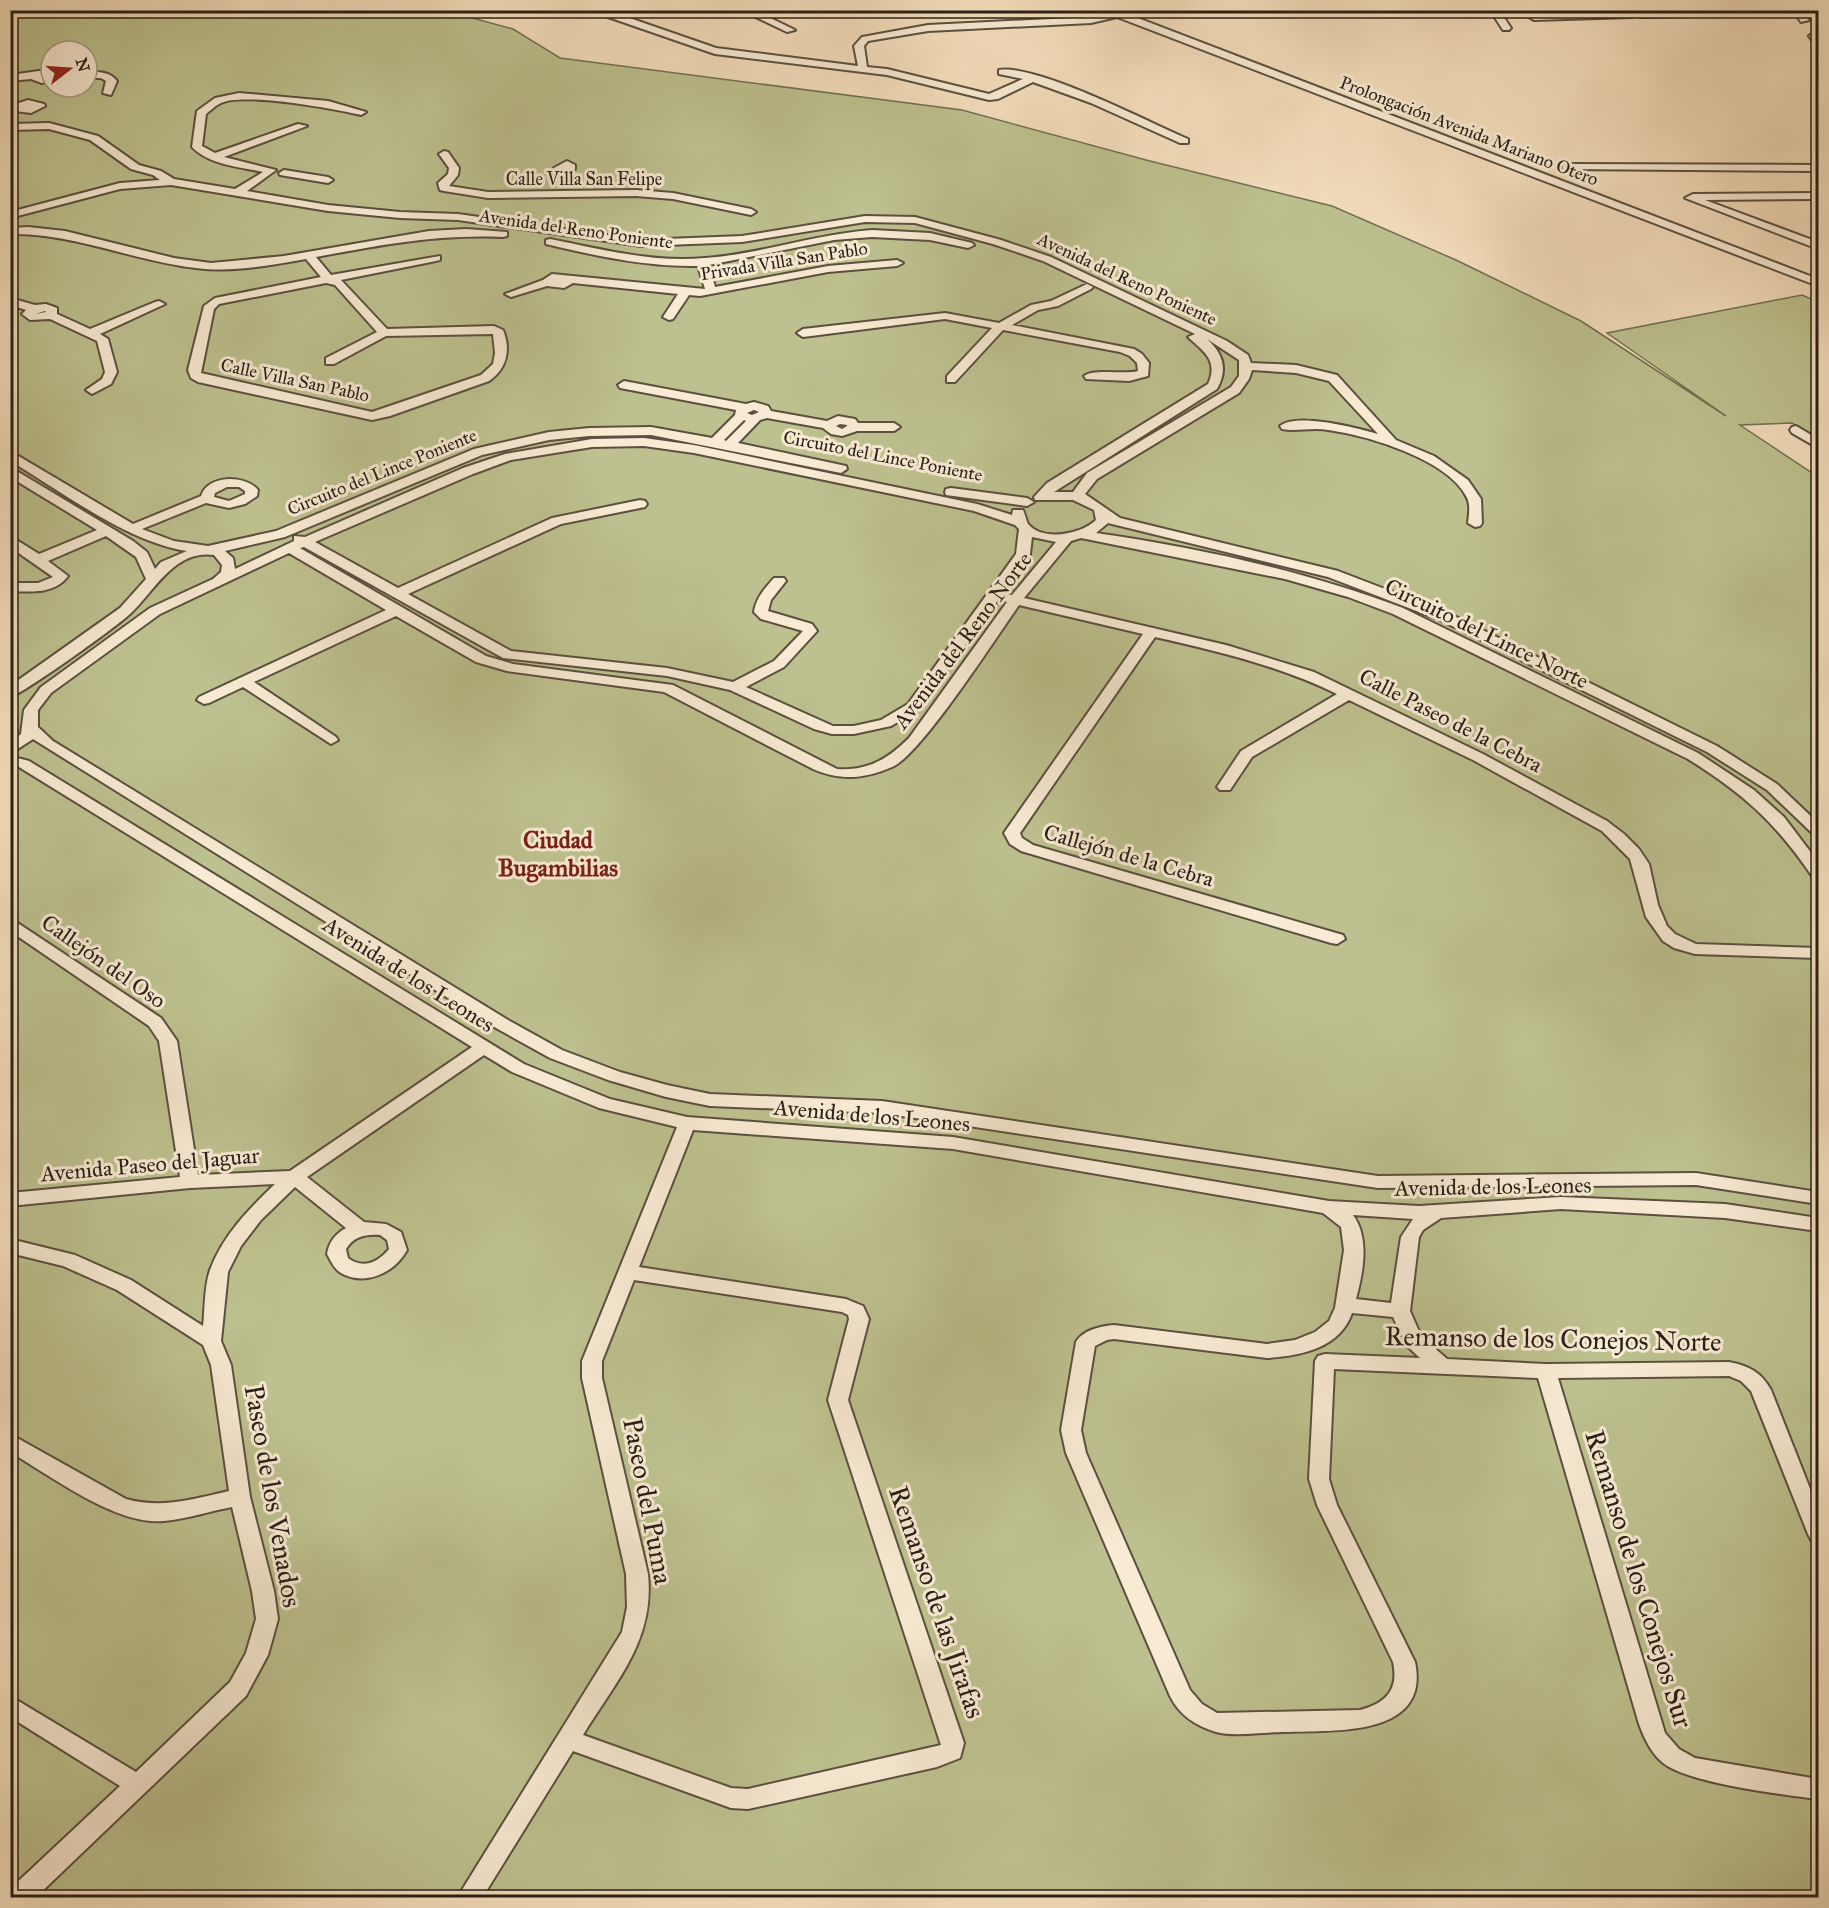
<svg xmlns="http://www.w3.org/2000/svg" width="1829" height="1908" viewBox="0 0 1829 1908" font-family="'IM FELL Great Primer',serif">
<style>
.green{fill:#bdc18f;stroke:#727053;stroke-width:1.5;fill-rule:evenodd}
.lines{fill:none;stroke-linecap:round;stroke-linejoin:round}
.minor-casing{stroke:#5b5040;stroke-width:4}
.minor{fill:#f8ead3;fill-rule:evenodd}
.labels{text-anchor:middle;stroke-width:6;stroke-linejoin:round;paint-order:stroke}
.far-street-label{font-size:18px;fill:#282017;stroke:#f8ead3}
.street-label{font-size:22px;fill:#282017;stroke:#f8ead3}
.neighbourhood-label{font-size:24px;font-weight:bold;fill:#7a1f14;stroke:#f8ead3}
.near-street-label{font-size:27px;fill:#282017;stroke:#f8ead3}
</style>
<rect width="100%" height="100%" fill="#f4debc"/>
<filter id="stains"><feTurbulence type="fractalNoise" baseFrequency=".00333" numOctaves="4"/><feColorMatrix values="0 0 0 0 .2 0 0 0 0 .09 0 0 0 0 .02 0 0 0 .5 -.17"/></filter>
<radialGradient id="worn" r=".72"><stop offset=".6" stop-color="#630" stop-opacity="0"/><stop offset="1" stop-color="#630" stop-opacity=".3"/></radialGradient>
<path class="green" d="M 11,11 L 447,11 L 513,29 L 560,58 L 962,110 L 1146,160 L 1332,206 L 1456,260 L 1581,321 L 1726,416 L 1607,333 L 1802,295 L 1818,302 L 1818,439 L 1792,423 L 1740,425 L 1818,477 L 1818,1897 L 11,1898 ZM 51,51 L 87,51 L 87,87 L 51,87 Z"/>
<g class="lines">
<defs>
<path id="minor" d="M 605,10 L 615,10 L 615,13 L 716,48 L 858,66 L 854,46 L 862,37 L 928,25 L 1091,17 L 1108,13 L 1103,10 L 1117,10 L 1818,279 L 1818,286 L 1117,17 L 1091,23 L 928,31 L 868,41 L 864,46 L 867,67 L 887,69 L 989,94 L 1023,79 L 999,74 L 999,70 C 1037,64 1148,122 1188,139 L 1188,143 L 1180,143 L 1091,103 L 1033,82 L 998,99 L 989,100 L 887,75 L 715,54 L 608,17 Z
M 741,10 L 754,10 L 795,30 L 787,32 Z
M 847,10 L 858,10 L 859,12 L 854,15 Z
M 1490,10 L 1499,10 L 1511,28 L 1509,30 L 1503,30 Z
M 1681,10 L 1757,12 L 1752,15 L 1640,17 L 1636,14 L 1631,17 L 1534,20 L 1529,17 L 1534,14 L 1631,11 L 1636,14 L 1640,11 Z
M 1793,10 L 1802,10 L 1809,20 L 1801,22 Z
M 1818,30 L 1818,46 L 1815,45 L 1809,36 Z
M 39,71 L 51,71 L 51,81 L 42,83 L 31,79 L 10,81 L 10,75 Z
M 87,72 C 99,72 109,71 117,81 L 111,95 L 103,93 L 106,81 L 101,78 L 87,78 Z
M 239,93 L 328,101 L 366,112 L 361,115 C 335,109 243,92 221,103 C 216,105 210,111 206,114 L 202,146 L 215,153 L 298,124 L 307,126 L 224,157 L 276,170 L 247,191 L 328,205 L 400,212 L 458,214 L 641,240 L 742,236 L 865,216 L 915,217 L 1001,240 L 1051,257 L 1227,341 L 1248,355 L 1251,363 L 1296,365 L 1337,375 L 1396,440 L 1434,456 L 1468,480 L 1481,499 L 1482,523 L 1480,526 L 1475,527 L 1468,523 C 1469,514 1471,504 1466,496 C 1447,459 1366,435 1328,430 C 1313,427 1296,432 1282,429 L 1280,426 C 1296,412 1358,428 1378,434 L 1329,381 L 1296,373 L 1252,370 L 1249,379 L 1239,393 L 1097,479 L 1085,494 L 1120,518 L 1338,571 L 1450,614 L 1717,746 L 1777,784 L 1818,823 L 1818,836 L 1813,834 L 1767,790 L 1707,752 L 1440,620 L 1328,577 L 1108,523 L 1096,533 C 1200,548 1305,571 1403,608 L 1698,753 L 1754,790 L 1784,817 L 1818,862 L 1818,878 L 1812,876 C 1775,822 1744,794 1688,759 L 1393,614 L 1348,597 L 1285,579 L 1081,538 L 1071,541 L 1024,598 L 1226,645 L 1314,672 L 1483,754 L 1607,821 L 1624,834 L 1639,849 L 1649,864 L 1658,905 L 1667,926 L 1675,934 L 1696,944 L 1818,948 L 1818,958 L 1695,954 L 1674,948 L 1663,941 L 1646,917 L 1630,859 L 1602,831 L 1473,760 L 1349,700 L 1252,757 L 1230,790 L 1220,790 L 1217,787 L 1241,751 L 1337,694 C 1280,666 1217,651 1155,637 L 1020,833 L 1022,838 L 1033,845 L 1343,935 L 1345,939 L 1337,944 L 1331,943 L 1021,851 L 1010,844 L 1004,833 L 1143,634 L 1019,605 C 997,636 920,756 892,767 C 865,779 840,781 813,769 L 664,692 L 507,671 L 476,662 L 396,616 L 254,682 L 336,737 L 338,740 L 331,744 L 243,687 L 209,703 L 204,704 L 197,700 L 199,697 L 386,610 L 289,553 L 160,614 L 51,693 L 38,710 L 38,727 L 53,741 L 508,1020 L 562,1050 L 620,1072 L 667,1085 L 710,1094 L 882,1101 L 1378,1176 L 1696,1173 L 1818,1192 L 1818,1204 L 1696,1185 L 1378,1188 L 882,1113 L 710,1106 L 666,1097 L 608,1080 L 550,1058 L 496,1028 L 33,739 L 10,754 L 10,742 L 21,734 L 24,710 L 41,687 L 150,608 L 213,579 L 221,572 L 222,565 L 214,555 C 175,549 155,590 131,613 C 119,625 23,694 10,697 L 10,686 L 120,608 L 146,579 L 136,557 L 106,536 L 48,561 L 68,576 C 55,594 31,592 10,591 L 10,583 L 38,583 L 53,577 L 10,547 L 10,536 L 39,554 L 97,530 L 10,477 L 10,467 L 133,541 L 147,552 L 155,569 L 161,562 L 187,551 C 127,542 63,492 10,461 L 10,451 L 133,524 L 201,496 C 208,474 246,475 258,490 L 257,496 L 245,504 L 229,508 L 206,503 L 142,529 L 174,541 L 208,546 L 276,531 L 474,449 L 549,432 L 589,428 L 651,427 L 712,438 L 735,415 L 736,410 L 620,388 L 618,385 L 624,381 L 746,404 L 754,402 L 768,406 L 771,411 L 827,421 L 838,416 L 855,419 L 858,423 L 894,423 L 900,427 L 894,431 L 857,431 L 842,436 L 831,434 L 823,428 L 767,418 L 760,420 L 738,443 L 846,466 L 847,469 L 841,473 L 651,435 L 589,436 L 549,440 L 482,455 L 285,537 L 225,551 L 233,558 L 235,569 L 294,541 L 294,536 L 305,537 L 463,468 L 505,454 L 592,439 L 644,438 L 694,445 L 977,504 L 1012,515 L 1013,510 L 1023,510 C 1025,514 1026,520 1028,524 C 1043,542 1082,534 1096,520 L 1094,510 L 1073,500 L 1035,500 L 1034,497 L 1047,483 L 1208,384 C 1219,360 1203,351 1188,337 L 1195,334 L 1043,261 L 993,244 L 915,223 L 865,222 L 742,242 L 641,246 L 458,220 L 400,218 L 328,211 L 171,185 L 120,189 L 10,218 L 10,212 L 120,183 L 160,180 L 153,175 L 131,169 L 90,140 L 49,129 L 10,130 L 10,124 L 49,123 L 98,136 L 139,165 L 161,171 L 174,179 L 235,189 L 263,172 C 240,167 209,165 192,147 L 197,111 L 215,98 ZM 1207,339 L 1239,360 L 1239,376 L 1231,387 L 1087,473 L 1073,492 L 1054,492 L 1217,389 C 1228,370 1223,353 1207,339 ZM 754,410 L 759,412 L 752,415 L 747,413 ZM 744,420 L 746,421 L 726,441 L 724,440 ZM 840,424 L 847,425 L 847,426 L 842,429 L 836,426 ZM 644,446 L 694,453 L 974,511 L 1015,525 L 1019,529 L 1016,554 L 908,704 L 881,720 L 854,726 L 833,726 L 746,687 L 784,667 L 817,631 L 812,624 L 768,611 L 771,600 L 786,581 L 784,578 L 774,578 C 765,588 756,598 754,612 L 761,619 L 803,631 L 774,661 L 733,682 L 667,668 L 511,651 L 408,594 L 561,524 L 645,507 L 647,504 L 645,501 L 640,500 L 552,518 L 398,588 L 315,542 L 473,474 L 511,460 L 592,447 ZM 227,487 L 239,487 L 245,491 L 245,494 L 229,501 L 214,497 L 215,493 ZM 1032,537 L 1056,542 L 1012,595 L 1003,593 L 1030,554 ZM 304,547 L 503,658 L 667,676 L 730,690 L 814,729 L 832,734 L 854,734 L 891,726 L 918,710 L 998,600 L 1007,602 L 909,738 C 888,759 868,771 837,769 L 673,685 L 513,664 L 486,656 L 300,548 Z
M 28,100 L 44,104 L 45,106 L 31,113 L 15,111 L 16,104 Z
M 444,151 L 448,152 L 459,168 L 458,175 L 449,186 L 488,192 L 636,190 L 673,193 L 751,209 L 756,212 L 751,215 L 673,199 L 636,196 L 488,198 L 444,191 L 440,190 L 438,183 L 448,174 L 449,168 L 439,154 Z
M 567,161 L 575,165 L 575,169 L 564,173 L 554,168 Z
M 1567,164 L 1818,165 L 1818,171 L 1563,169 L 1563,165 Z
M 284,170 L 328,177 L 333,180 L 328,183 L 280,175 L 279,173 Z
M 1818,193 L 1818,199 L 1705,200 L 1818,242 L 1818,249 L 1685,198 L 1693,194 Z
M 28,227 L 65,231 L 174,258 L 211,263 L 284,256 L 429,231 L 466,229 L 507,232 L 507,236 L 503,237 C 437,234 380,245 316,257 L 331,275 L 440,256 L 440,260 L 436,261 L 341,280 L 387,329 L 494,326 L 503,330 C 511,349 507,369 489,381 L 390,416 L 372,420 L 198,382 L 191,378 L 188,370 L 204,306 L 215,298 L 321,277 L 306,259 C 271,265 232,273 196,268 C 133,261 75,233 10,234 L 10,228 ZM 326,283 L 335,285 L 377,332 L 326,358 L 326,364 L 334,364 L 386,336 L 493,334 L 495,353 L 493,364 L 481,375 L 372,412 L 201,373 L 214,309 L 219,304 Z
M 872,230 L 930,233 L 972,243 L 974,245 L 968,248 L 930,240 L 872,237 L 834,240 L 709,265 L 715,287 L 828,266 L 897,260 L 903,263 L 897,266 L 828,272 L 700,296 L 689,295 L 673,319 L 669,320 L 663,317 L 678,294 L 573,283 L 564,288 L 547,286 L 511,297 L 505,294 L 543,280 L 552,274 L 705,289 L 698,266 C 647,267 596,256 546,244 L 546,240 L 550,239 C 601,249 653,263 705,258 C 761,254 815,234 872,230 Z
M 1087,284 L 1093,287 L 1091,289 L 1058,306 L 1038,310 L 1012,325 L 1134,349 L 1142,354 L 1149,363 L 1148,376 L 1129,381 L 1086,379 L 1084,376 C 1094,368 1124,375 1138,371 L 1137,363 L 1130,356 L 1120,352 L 1003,330 L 955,382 L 947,382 L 947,376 L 992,328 L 945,319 L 803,337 L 797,333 L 803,329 L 945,313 L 999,323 L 1031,305 L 1051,301 Z
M 10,298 L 35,305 L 46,304 L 57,308 L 57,314 L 90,329 L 155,302 L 159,301 L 165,304 L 100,334 L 108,339 L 117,372 L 111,384 L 92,394 L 86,390 L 102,379 L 105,372 L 97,341 L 50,319 L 30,320 L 22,314 L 26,310 L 10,305 ZM 45,311 L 46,312 L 35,314 Z
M 1796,426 L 1818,439 L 1818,448 L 1792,433 L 1790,430 L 1792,427 Z
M 951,488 L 1027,498 L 1034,502 L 1027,506 L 946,495 L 945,492 L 946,489 Z
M 10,756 L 29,761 L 524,1064 L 610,1099 L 687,1117 L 953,1137 L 1329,1201 L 1419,1206 L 1561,1197 L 1725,1204 L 1818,1218 L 1818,1231 L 1725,1218 L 1561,1209 L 1441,1218 L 1423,1230 L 1419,1237 L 1410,1311 L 1421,1336 L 1447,1359 L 1546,1364 L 1729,1362 C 1749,1366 1761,1372 1771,1390 L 1818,1509 L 1818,1542 L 1811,1540 L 1808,1534 L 1751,1391 L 1741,1381 L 1729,1376 L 1558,1378 L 1665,1733 L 1679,1749 L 1695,1758 L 1818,1779 L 1818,1799 C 1784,1795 1688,1783 1663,1763 C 1651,1753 1644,1738 1639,1724 L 1538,1378 L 1334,1369 L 1329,1479 L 1337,1505 L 1415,1662 C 1431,1738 1332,1730 1285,1732 C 1265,1732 1234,1737 1216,1732 C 1196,1726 1179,1715 1170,1696 L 1066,1453 L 1061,1430 L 1076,1342 C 1083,1330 1101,1326 1114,1325 L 1267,1344 L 1295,1340 L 1315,1332 L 1329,1321 L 1335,1308 L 1344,1250 L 1341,1227 L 1323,1213 L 953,1149 L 693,1130 L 639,1267 L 846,1299 L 863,1306 L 869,1319 L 848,1400 L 964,1743 L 960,1758 L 937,1767 L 748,1809 L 731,1808 L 573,1751 L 482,1898 L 457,1898 L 622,1632 L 627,1607 L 626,1574 L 582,1378 L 582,1361 L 677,1127 L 599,1108 L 512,1072 L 484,1055 L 307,1177 L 364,1222 L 386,1224 L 401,1232 L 407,1250 C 395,1272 366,1287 341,1273 C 334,1269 331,1261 327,1254 C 329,1242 335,1234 346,1228 L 295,1187 L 261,1220 L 241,1246 L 228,1272 L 221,1341 L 231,1365 L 250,1497 L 274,1591 L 278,1619 L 268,1655 L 246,1696 L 35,1898 L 10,1898 L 10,1889 L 120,1786 L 10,1717 L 10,1696 L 136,1772 L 230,1682 L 246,1653 L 256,1619 L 252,1591 L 232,1507 C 210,1511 187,1519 164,1521 C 117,1526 51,1476 10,1452 L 10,1434 L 126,1499 C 162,1509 193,1499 229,1491 L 211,1365 L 203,1345 L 117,1290 L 63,1266 L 10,1253 L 10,1239 L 75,1255 L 131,1280 L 203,1326 C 205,1309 204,1287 210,1270 C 223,1235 249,1209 275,1184 L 190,1188 L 10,1206 L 10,1193 L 180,1177 L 159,1041 L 149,1026 L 10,931 L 10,918 L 161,1018 L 177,1041 L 198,1175 L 290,1171 L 472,1047 L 19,767 L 10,765 ZM 1353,1215 L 1413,1219 L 1401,1237 L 1391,1303 L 1356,1299 C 1363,1273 1370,1238 1353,1215 ZM 380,1235 L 387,1240 L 389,1249 C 378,1263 362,1269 348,1258 L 346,1249 C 354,1236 366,1234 380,1235 ZM 634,1280 L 842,1312 L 848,1315 L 849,1319 L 828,1400 L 941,1745 L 748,1789 L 731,1788 L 583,1735 C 616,1681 655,1640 648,1574 L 602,1378 L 602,1361 ZM 1352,1313 L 1393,1317 L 1406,1345 L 1420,1358 L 1325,1354 L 1318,1356 L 1315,1361 L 1309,1479 L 1317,1505 L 1393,1662 C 1399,1690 1386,1703 1360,1710 L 1217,1713 L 1202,1704 L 1190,1690 L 1086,1453 L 1081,1430 L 1095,1346 L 1107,1340 L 1114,1339 L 1267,1358 C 1301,1356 1340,1348 1352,1313 Z"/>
</defs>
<use href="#minor" class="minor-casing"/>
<use href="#minor" class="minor"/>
</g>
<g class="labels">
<g class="far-street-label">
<text transform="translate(1469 131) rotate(21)" y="6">Prolongación Avenida Mariano Otero</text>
<text x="584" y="185">Calle Villa San Felipe</text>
<text transform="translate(576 229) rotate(8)" y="6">Avenida del Reno Poniente</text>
<text transform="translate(784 261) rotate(-9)" y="6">Privada Villa San Pablo</text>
<text transform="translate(1127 279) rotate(25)" y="6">Avenida del Reno Poniente</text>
<text transform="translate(295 380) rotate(12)" y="6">Calle Villa San Pablo</text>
<text transform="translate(883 456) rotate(11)" y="6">Circuito del Lince Poniente</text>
<text transform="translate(382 472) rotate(-22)" y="6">Circuito del Lince Poniente</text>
</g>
<g class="street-label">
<text transform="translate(1487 633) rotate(26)" y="8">Circuito del Lince Norte</text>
<text transform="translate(962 640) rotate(-53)" y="8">Avenida del Reno Norte</text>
<text transform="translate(1451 720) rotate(27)" y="8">Calle Paseo de la Cebra</text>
<text transform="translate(1129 855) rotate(16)" y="8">Callejón de la Cebra</text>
<text transform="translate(104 961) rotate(35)" y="8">Callejón del Oso</text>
<text transform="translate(409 974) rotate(32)" y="8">Avenida de los Leones</text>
<text transform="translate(872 1115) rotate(5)" y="8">Avenida de los Leones</text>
<text transform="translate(150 1164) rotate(-5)" y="8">Avenida Paseo del Jaguar</text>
<text transform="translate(1493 1186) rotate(-1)" y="8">Avenida de los Leones</text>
</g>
<g class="neighbourhood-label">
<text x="558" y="848">Ciudad<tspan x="558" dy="28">Bugambilias</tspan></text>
</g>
<g class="near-street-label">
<text transform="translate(1553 1339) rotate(1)" y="9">Remanso de los Conejos Norte</text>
<text transform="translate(273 1496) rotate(80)" y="9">Paseo de los Venados</text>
<text transform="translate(648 1501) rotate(79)" y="9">Paseo del Puma</text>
<text transform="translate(1639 1579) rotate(73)" y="9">Remanso de los Conejos Sur</text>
<text transform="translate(937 1602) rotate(71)" y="9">Remanso de las Jirafas</text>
</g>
</g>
<rect width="1829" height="1908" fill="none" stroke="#f4debc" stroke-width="36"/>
<rect x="12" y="12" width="1805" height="1884" fill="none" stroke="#282017" stroke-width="3"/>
<rect x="18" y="18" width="1793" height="1872" fill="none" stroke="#282017" stroke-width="1.5"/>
<g transform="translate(69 69) rotate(73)"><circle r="28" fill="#f8ead3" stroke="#a59988" stroke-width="1.5"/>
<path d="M0-4.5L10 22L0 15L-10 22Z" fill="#8f2418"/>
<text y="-9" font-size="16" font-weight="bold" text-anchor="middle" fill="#282017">N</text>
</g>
<rect width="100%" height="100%" filter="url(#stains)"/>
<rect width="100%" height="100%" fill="url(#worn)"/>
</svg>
